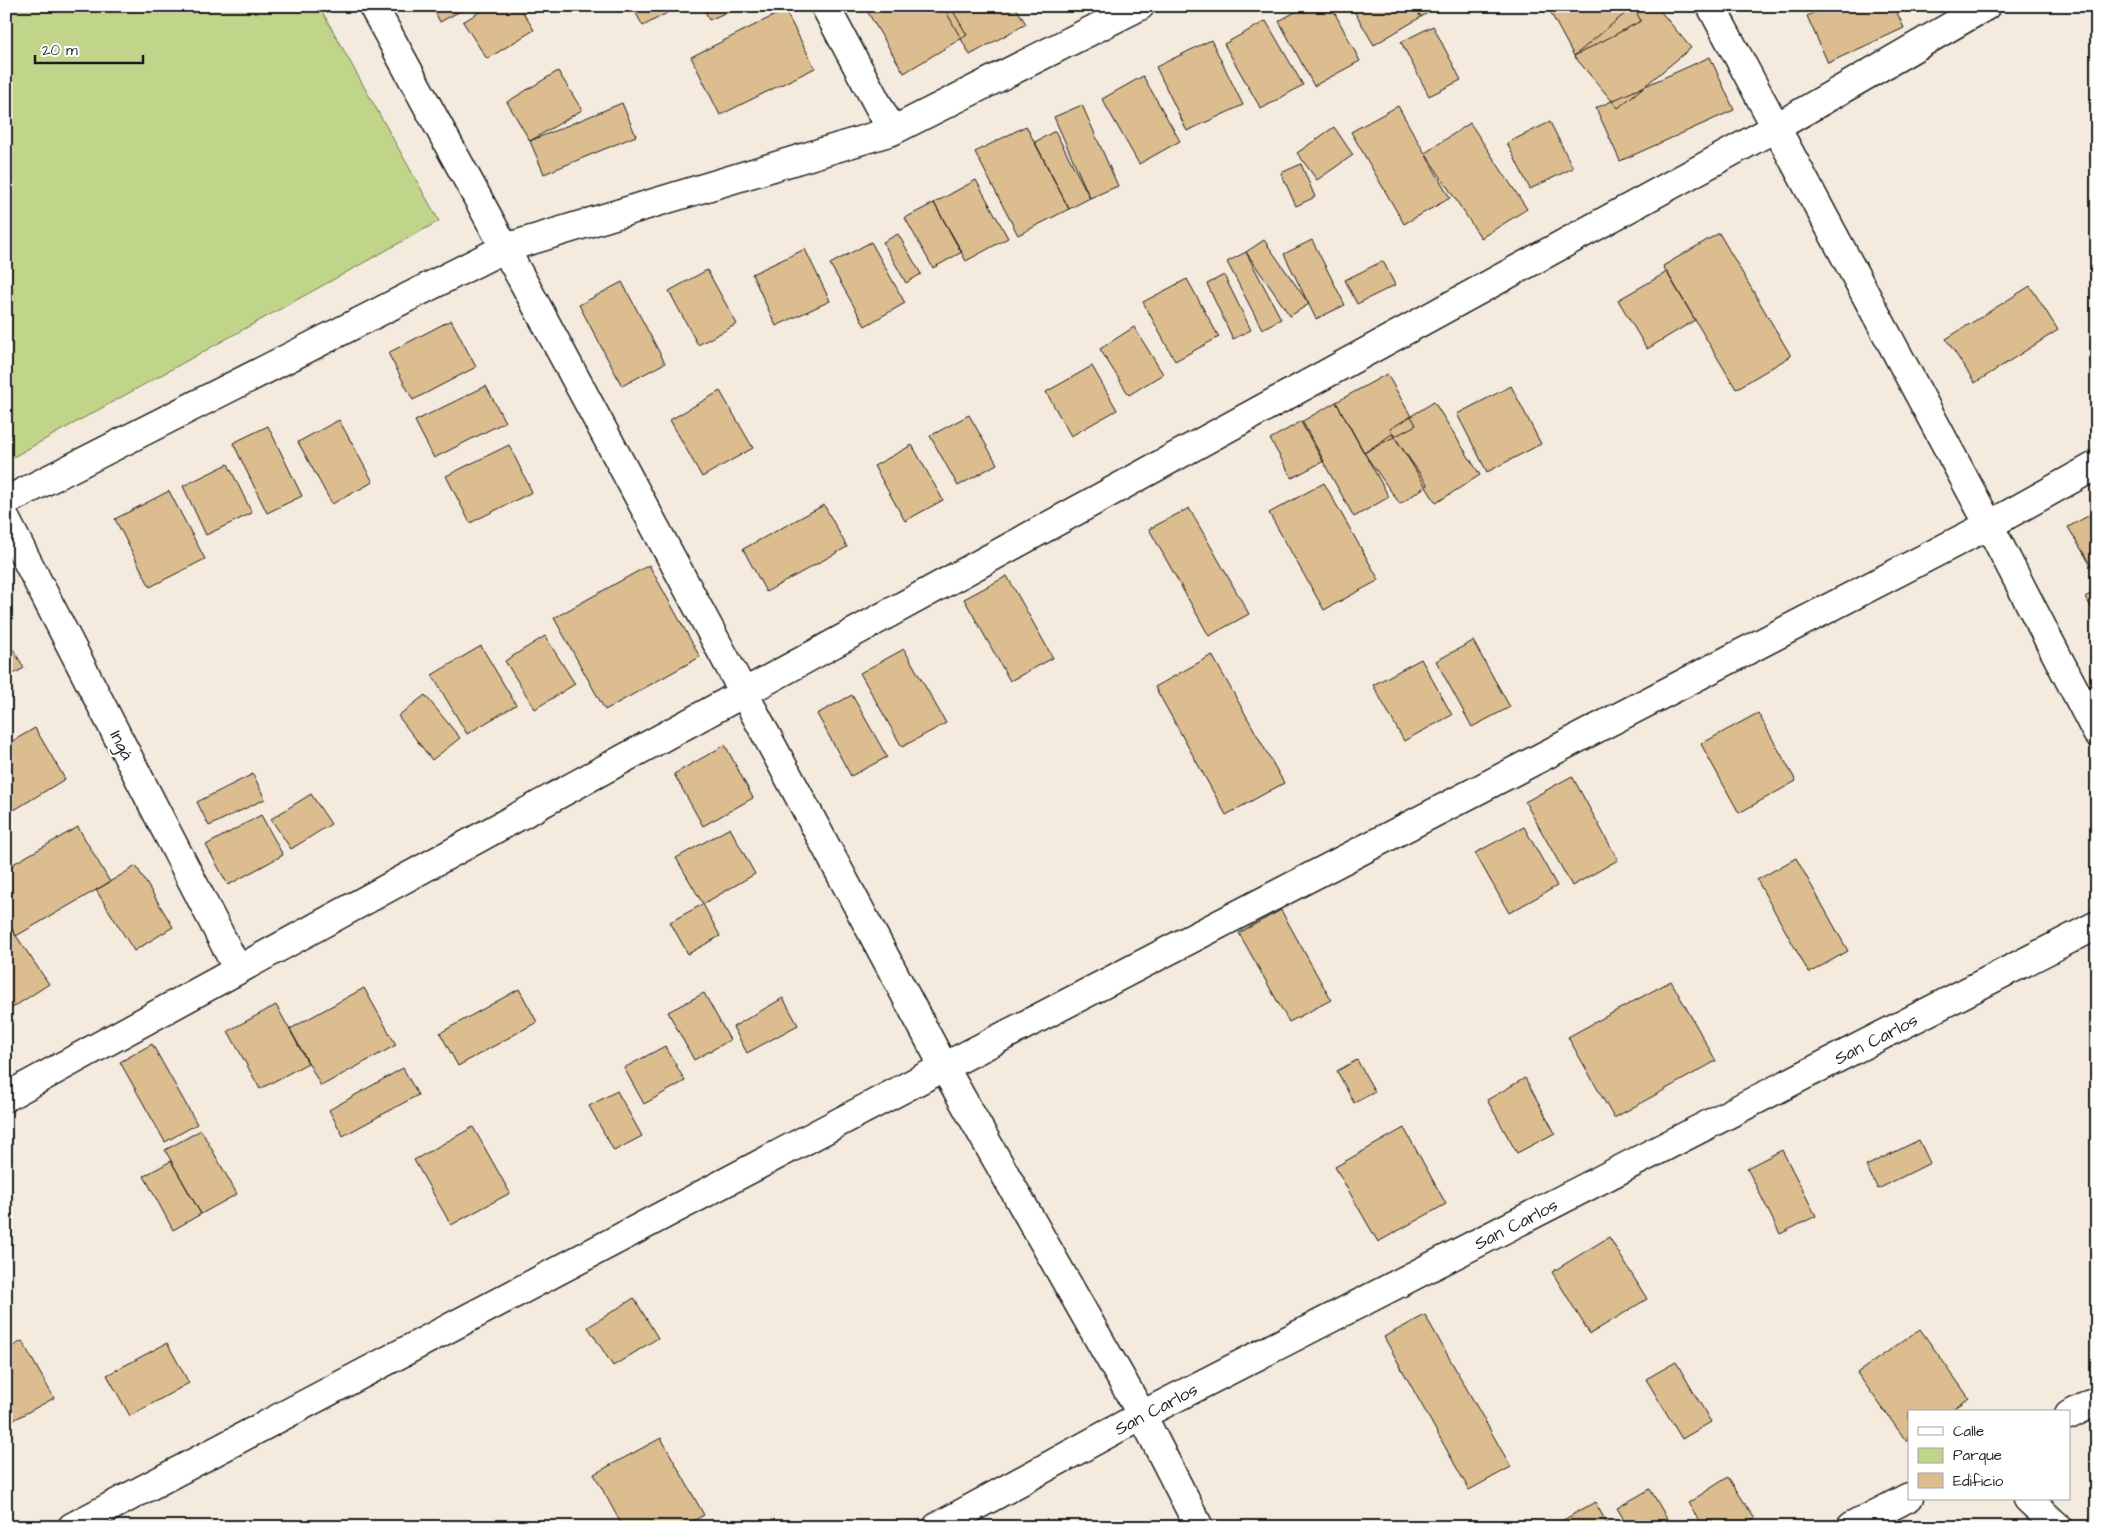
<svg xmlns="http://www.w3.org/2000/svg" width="2103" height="1533" viewBox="0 0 2103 1533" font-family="'Architects Daughter',sans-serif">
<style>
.green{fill:#c0d58a;stroke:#6e7853}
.building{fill:#dcbd90;stroke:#1c1c1c}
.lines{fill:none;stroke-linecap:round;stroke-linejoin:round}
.minor-casing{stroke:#1c1c1c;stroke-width:31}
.minor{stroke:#fff;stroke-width:28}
.labels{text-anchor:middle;stroke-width:4.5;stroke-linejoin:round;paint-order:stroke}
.street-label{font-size:18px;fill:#1c1c1c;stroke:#fff}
</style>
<rect width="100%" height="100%" fill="#f4ebde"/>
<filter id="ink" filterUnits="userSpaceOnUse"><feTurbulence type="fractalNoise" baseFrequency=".02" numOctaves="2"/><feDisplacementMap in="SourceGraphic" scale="10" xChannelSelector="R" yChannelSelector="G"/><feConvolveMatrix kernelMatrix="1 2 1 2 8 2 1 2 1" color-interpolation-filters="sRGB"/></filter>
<g filter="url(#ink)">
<path class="green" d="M 6,6 L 319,6 L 439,221 L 6,461 Z"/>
<path class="building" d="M 432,6 L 465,6 L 466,8 L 440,22 Z
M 489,6 L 519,6 L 534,30 L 487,59 L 463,22 Z
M 632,6 L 680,6 L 643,26 Z
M 703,6 L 741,6 L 709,20 Z
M 864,6 L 950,6 L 967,35 L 904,73 Z
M 943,6 L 1015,6 L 1026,24 L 970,55 Z
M 1306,6 L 1331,6 L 1360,61 L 1314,86 L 1279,21 Z
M 1351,6 L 1414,6 L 1421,17 L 1374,45 Z
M 1414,6 L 1439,6 L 1421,17 Z
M 1547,6 L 1633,6 L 1641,21 L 1574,56 Z
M 1634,6 L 1656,6 L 1691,48 L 1618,108 L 1574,56 Z
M 1827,6 L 1894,6 L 1904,28 L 1828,63 L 1807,16 Z
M 785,10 L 815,68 L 720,115 L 691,57 Z
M 1266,21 L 1303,85 L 1261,109 L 1224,44 Z
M 1433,26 L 1461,80 L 1429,96 L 1401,42 Z
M 1211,40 L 1243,105 L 1187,131 L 1156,67 Z
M 1710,57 L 1734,110 L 1620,161 L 1596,108 Z
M 558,71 L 582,110 L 530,141 L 507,102 Z
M 1143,76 L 1180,141 L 1139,164 L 1102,99 Z
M 622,103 L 636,136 L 544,174 L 530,141 Z
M 1082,105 L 1118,186 L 1090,198 L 1054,117 Z
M 1398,106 L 1450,198 L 1404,224 L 1351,132 Z
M 1550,122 L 1573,168 L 1530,189 L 1507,143 Z
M 1470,123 L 1527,209 L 1481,238 L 1425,153 Z
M 1026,126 L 1069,209 L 1018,235 L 975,152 Z
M 1334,127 L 1353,155 L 1317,180 L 1297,153 Z
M 1055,131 L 1090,198 L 1069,209 L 1035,142 Z
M 1301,164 L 1315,197 L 1296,206 L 1281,173 Z
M 976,180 L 1008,238 L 966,261 L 934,203 Z
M 934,203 L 962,252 L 933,268 L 905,218 Z
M 1719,233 L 1791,356 L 1736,389 L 1663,266 Z
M 898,234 L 921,274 L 906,283 L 883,242 Z
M 1264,240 L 1309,304 L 1290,316 L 1246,252 Z
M 1312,240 L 1345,305 L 1316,319 L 1284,254 Z
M 871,242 L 905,303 L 865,326 L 830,264 Z
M 805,249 L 830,301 L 776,326 L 752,274 Z
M 1246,252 L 1281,319 L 1262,329 L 1227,262 Z
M 1383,261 L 1395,285 L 1357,304 L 1345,280 Z
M 707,270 L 737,324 L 698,345 L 669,291 Z
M 1667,272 L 1695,320 L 1647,349 L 1618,300 Z
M 1224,275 L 1251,330 L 1233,339 L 1207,284 Z
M 1187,279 L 1219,337 L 1175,361 L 1143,302 Z
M 622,282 L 665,363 L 622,386 L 579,305 Z
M 2030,286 L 2058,330 L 1975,383 L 1946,339 Z
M 451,320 L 476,367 L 413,400 L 388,353 Z
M 1134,327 L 1163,374 L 1129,395 L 1100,349 Z
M 1092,366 L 1117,410 L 1071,436 L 1046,392 Z
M 1387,374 L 1416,425 L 1364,453 L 1336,402 Z
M 486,386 L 505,422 L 434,458 L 415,421 Z
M 1511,386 L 1541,444 L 1487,472 L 1457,414 Z
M 720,391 L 753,448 L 702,477 L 670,420 Z
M 1336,402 L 1389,497 L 1354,517 L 1301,422 Z
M 1434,402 L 1480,475 L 1436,503 L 1390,429 Z
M 969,415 L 997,464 L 958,486 L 930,436 Z
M 339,420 L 373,482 L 332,504 L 298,442 Z
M 1302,421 L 1324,461 L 1292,478 L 1270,439 Z
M 268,426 L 302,496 L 267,513 L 233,443 Z
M 1392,434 L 1428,485 L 1400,504 L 1364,453 Z
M 509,445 L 532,492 L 470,523 L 446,476 Z
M 912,445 L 943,500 L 905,521 L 874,466 Z
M 228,464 L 252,513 L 206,535 L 183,486 Z
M 1324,483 L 1379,580 L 1324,610 L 1269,513 Z
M 169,491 L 205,559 L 150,587 L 115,519 Z
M 824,505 L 847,547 L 766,592 L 743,549 Z
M 1189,508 L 1249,614 L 1209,636 L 1149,529 Z
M 2097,511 L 2097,576 L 2068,527 Z
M 649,565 L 700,657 L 605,710 L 554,618 Z
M 1007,576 L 1053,658 L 1010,681 L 964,599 Z
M 2097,590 L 2097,616 L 2085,597 Z
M 545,636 L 575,684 L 535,709 L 505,661 Z
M 6,637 L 24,668 L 6,678 Z
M 1473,641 L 1510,707 L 1472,727 L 1436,661 Z
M 481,646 L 516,705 L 467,734 L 432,675 Z
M 904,649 L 946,723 L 902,747 L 860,673 Z
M 1212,655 L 1284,783 L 1226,815 L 1155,687 Z
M 1421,659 L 1452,715 L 1404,741 L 1373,685 Z
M 425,695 L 460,738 L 432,760 L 398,716 Z
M 852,695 L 887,757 L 851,776 L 817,714 Z
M 1758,713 L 1796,781 L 1739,813 L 1701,744 Z
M 35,728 L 65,779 L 6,815 L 6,745 Z
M 725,745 L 753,798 L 703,826 L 674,774 Z
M 253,774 L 265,799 L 209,826 L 197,802 Z
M 1572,776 L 1618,860 L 1572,886 L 1525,802 Z
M 311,794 L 331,824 L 291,849 L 271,819 Z
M 261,815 L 283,855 L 228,885 L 206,845 Z
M 78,827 L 110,882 L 16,936 L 6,918 L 6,868 Z
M 1524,827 L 1557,886 L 1509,913 L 1475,853 Z
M 730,828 L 755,874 L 703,904 L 676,858 Z
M 1796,858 L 1848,951 L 1809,973 L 1757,880 Z
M 136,866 L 173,927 L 134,951 L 96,890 Z
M 703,904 L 720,936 L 688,954 L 670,922 Z
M 1281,910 L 1331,1000 L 1289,1022 L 1239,933 Z
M 6,921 L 49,984 L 6,1012 Z
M 1671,981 L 1716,1061 L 1614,1118 L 1568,1037 Z
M 364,988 L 396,1045 L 321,1086 L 290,1029 Z
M 519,989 L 537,1022 L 458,1066 L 440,1033 Z
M 704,993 L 730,1040 L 694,1060 L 668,1012 Z
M 783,998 L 798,1025 L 747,1053 L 733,1027 Z
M 276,1005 L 308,1063 L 260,1089 L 228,1031 Z
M 152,1044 L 197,1124 L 165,1142 L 120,1062 Z
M 665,1046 L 685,1081 L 644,1104 L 624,1068 Z
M 1357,1060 L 1375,1092 L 1354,1103 L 1337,1071 Z
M 403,1068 L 418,1095 L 343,1136 L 329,1110 Z
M 1525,1078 L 1555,1133 L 1517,1153 L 1487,1100 Z
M 617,1091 L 642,1136 L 614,1151 L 589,1106 Z
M 473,1127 L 510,1193 L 451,1225 L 414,1160 Z
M 1404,1128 L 1446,1204 L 1378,1242 L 1335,1167 Z
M 201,1130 L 237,1194 L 201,1214 L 165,1150 Z
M 1919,1140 L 1930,1163 L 1878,1189 L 1866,1166 Z
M 1782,1150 L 1816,1216 L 1780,1234 L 1747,1168 Z
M 171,1161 L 201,1214 L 173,1230 L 144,1176 Z
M 1609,1237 L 1647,1299 L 1590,1334 L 1552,1272 Z
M 634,1298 L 658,1338 L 613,1366 L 588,1327 Z
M 1425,1315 L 1511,1467 L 1469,1490 L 1384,1337 Z
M 1920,1329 L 1969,1398 L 1950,1412 L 1909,1412 L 1909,1440 L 1907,1442 L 1857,1373 Z
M 22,1341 L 54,1398 L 8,1423 L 6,1420 L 6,1350 Z
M 167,1343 L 189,1383 L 130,1416 L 107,1375 Z
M 1676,1362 L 1711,1422 L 1682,1439 L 1646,1379 Z
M 661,1438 L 704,1515 L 682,1527 L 623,1527 L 594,1474 Z
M 1728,1477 L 1755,1519 L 1743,1527 L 1703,1527 L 1688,1503 Z
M 1650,1489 L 1672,1527 L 1628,1527 L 1617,1508 Z
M 1595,1502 L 1609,1527 L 1551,1527 Z"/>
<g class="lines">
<defs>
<path id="minor" d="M 373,6 L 543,318 L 944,1067 L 1142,1415 L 1199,1527
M 825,6 L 892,131
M 1711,6 L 1989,525 L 2097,733
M 6,501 L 505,248 L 892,131 L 1140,6
M 6,520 L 238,970
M 6,1097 L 1775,128 L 1986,6
M 2069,1415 L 2097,1401
M 2028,1499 L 2058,1527
M 72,1527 L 944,1067 L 1989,525 L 2097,465
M 937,1527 L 1142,1415 L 2097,925
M 1851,1527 L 1909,1497"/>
</defs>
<use href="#minor" class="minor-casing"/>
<use href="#minor" class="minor"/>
</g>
</g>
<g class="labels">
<g class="street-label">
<text transform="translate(122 745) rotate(63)" y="6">Ingá</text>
<text transform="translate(1876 1039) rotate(-27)" y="6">San Carlos</text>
<text transform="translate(1516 1224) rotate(-27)" y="6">San Carlos</text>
<text transform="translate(1156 1409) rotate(-28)" y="6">San Carlos</text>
</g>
</g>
<rect width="2103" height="1533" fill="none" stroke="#fff" stroke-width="25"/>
<rect x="12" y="12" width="2078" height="1508" fill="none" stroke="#1c1c1c" stroke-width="2" filter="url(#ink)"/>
<rect x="1908" y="1410" width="162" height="90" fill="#ffffff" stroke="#a4a4a4"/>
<rect x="1918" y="1427" width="25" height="8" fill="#ffffff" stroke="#a4a4a4"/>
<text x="1953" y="1436" font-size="15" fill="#1c1c1c">Calle</text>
<rect x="1918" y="1448" width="25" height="15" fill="#c0d58a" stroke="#a4a4a4"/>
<text x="1953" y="1460" font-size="15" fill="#1c1c1c">Parque</text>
<rect x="1918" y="1473" width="25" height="15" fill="#dcbd90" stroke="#a4a4a4"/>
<text x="1953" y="1486" font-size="15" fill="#1c1c1c">Edificio</text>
<path d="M35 55v8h108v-8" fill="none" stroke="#1c1c1c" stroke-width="2.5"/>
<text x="42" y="55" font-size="15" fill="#1c1c1c" stroke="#ffffff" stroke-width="4" paint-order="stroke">20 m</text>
</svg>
